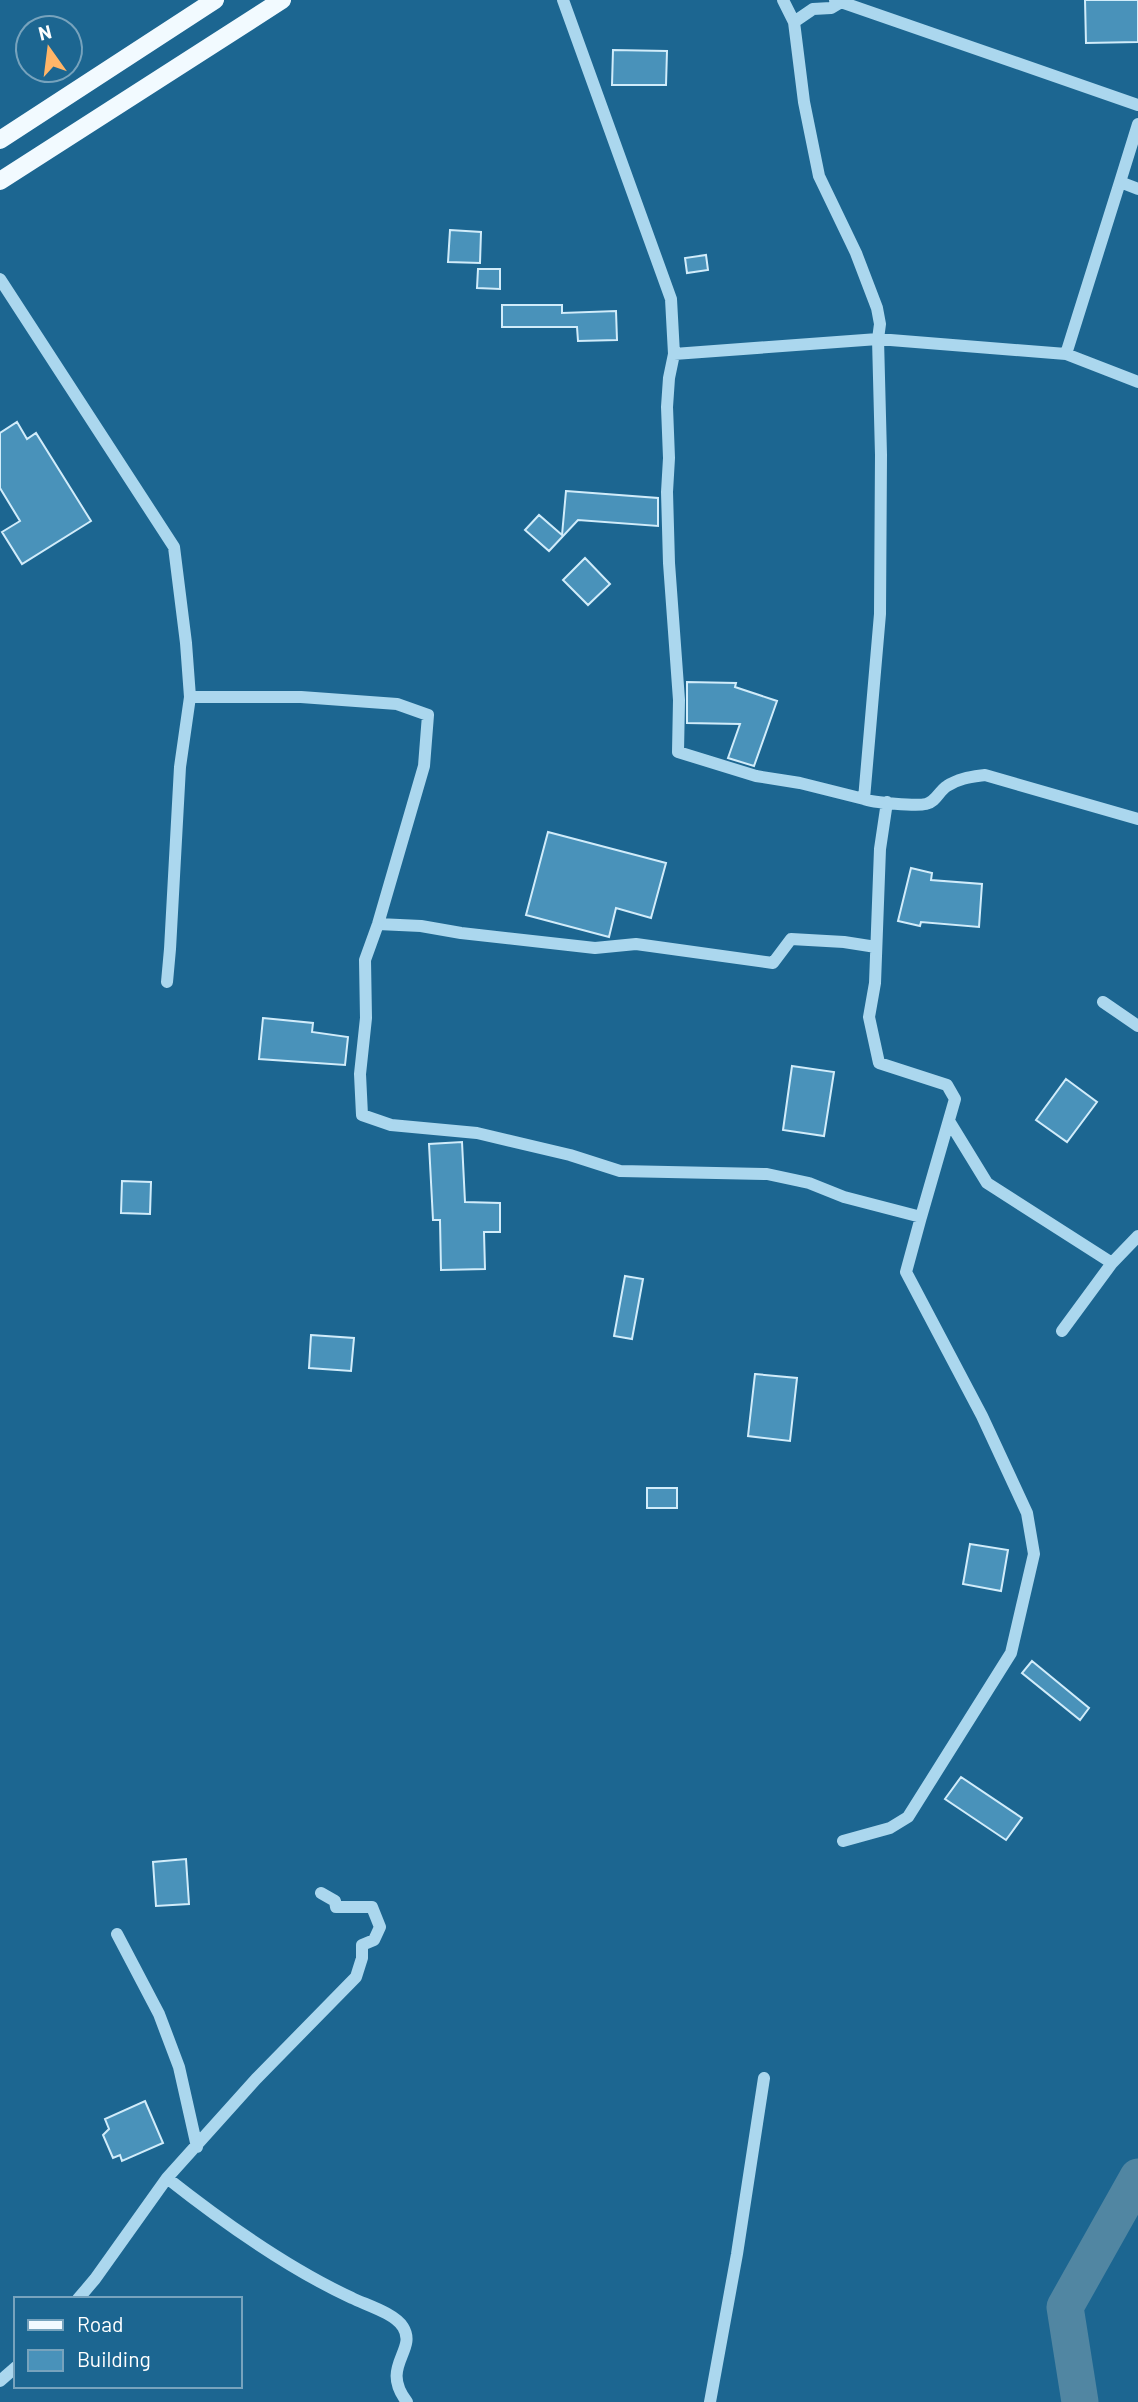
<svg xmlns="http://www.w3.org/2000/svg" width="1138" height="2402" viewBox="0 0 1138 2402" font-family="Barlow,sans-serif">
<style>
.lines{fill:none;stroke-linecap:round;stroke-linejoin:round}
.river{stroke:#5186a2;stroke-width:37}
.building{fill:#4992ba;stroke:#d1ecfa;stroke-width:2}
.minor{stroke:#abd7ee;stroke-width:12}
.major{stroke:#f2faff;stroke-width:18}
</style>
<rect width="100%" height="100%" fill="#1c6691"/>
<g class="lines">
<path class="river" d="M 1080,2402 L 1065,2307 L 1138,2177"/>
</g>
<path class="building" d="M 1085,0 L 1138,0 L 1138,42 L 1086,43 Z
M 613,50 L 667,51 L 666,85 L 612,85 Z
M 450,230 L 481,232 L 480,263 L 448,262 Z
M 706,255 L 708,270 L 687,273 L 685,258 Z
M 478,269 L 500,269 L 500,289 L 477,288 Z
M 502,305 L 562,305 L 562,313 L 616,311 L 617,340 L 578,341 L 577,327 L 502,327 Z
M 17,422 L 27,439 L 36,433 L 91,521 L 22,564 L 2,532 L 20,521 L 0,488 L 0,433 Z
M 566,491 L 658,498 L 658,526 L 578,520 L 549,551 L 525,530 L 539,515 L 562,535 Z
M 585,558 L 610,584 L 588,605 L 563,580 Z
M 687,682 L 736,683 L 735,687 L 777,701 L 754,766 L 728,758 L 740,724 L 687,723 Z
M 548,832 L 666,863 L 651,918 L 616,908 L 609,937 L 526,915 Z
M 911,868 L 932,873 L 931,880 L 982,884 L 979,927 L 921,922 L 920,926 L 898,921 Z
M 263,1018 L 313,1023 L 312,1032 L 348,1037 L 345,1065 L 259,1059 Z
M 792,1066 L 834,1072 L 824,1136 L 783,1130 Z
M 1066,1079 L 1097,1102 L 1067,1142 L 1036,1120 Z
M 462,1142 L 465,1202 L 500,1203 L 500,1232 L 484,1232 L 485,1269 L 441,1270 L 440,1220 L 433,1220 L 429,1144 Z
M 122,1181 L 151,1182 L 150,1214 L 121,1213 Z
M 625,1276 L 643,1279 L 632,1339 L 614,1336 Z
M 311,1335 L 354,1338 L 351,1371 L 309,1368 Z
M 755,1374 L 797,1378 L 790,1441 L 748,1436 Z
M 647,1488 L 677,1488 L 677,1508 L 647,1508 Z
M 970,1544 L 1008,1550 L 1001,1591 L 963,1584 Z
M 1032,1661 L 1089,1708 L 1080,1720 L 1022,1673 Z
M 961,1777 L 1022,1818 L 1006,1840 L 945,1799 Z
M 186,1859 L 189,1904 L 156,1906 L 153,1862 Z
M 145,2101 L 163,2143 L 122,2161 L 120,2155 L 113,2158 L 103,2135 L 109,2129 L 105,2119 Z"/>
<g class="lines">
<path class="minor" d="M 563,0 L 671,299 L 674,354 L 669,378 L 667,407 L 669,458 L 667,492 L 669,563 L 679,700 L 678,752 L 756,776 L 800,783 L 864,799
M 783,0 L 794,22 L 804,102 L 819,176 L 856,253 L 877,308 L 880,324 L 878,339 L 881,455 L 880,614 L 864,799 C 873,803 917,806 926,804 C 936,802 939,791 947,786 C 959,778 971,777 985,775 L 1138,819
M 841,2 L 1138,105
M 794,22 L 813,9 L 831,8 L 841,2 L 835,0
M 1138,124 L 1120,182 L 1138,189
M 0,279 L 174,547 L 186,643 L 190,697 L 301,697 L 397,704 L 428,715 L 424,766 L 378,924 L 365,960 L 366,1018 L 360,1074 L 362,1115 L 391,1125 L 477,1133 L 570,1155 L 620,1171 L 767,1174 L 809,1183 L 844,1197 L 921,1217 L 955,1099 L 947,1085 L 879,1063 L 869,1017 L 875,983 L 880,849 L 887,802
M 674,354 L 878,339 L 1066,354 L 1138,382
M 1066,354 L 1120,182
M 378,924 L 421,926 L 461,933 L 595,948 L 636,944 L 773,963 L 791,939 L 844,942 L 876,947
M 167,982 L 170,949 L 180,767 L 190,697
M 1103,1002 L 1138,1026
M 949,1121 L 987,1183 L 1112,1263
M 1062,1331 L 1112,1263 L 1138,1236
M 843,1841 L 890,1828 L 908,1817 L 1011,1653 L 1034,1554 L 1027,1513 L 982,1416 L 906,1272 L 921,1217
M 117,1934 L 159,2014 L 179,2067 L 197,2147
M 167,2178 C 224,2223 287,2268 352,2298 C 366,2305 394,2313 403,2327 C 418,2351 379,2366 407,2402
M 78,2299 L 95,2279 L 167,2178 L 256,2079 L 356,1977 L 362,1958 L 362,1945 L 374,1940 L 380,1927 L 372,1907 L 336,1907 L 335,1901 L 321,1893
M 0,2381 L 16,2367
M 710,2402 L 737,2254 L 764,2078"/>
<path class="major" d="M 0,140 L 215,0
M 0,181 L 282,0"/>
</g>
<rect x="14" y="2297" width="228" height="91" fill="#1c6691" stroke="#77a3bd" stroke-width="2"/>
<rect x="28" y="2320" width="35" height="10" fill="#f2faff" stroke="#77a3bd" stroke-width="2"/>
<text x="77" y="2332" font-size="21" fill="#ffffff">Road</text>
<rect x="28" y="2350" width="35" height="21" fill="#4992ba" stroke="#77a3bd" stroke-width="2"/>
<text x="77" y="2367" font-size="21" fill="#ffffff">Building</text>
<g transform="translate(49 49) rotate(346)"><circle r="33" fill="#1c6691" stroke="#77a3bd" stroke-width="2"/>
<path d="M0-5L12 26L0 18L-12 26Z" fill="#ffb568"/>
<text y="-10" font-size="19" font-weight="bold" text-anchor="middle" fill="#ffffff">N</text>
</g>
</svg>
